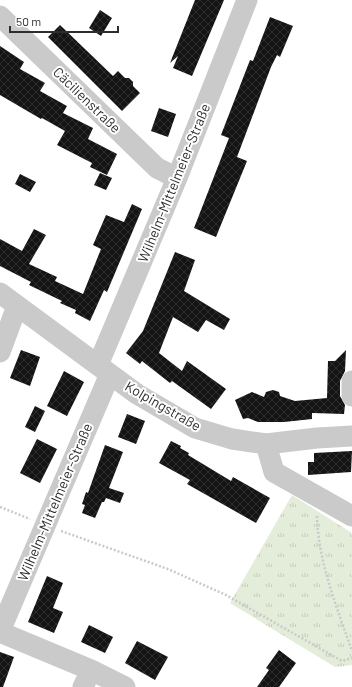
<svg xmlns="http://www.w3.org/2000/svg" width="352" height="687" viewBox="0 0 352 687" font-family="Barlow,sans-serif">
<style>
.park{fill:url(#park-tufts)}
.building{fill:url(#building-cross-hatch)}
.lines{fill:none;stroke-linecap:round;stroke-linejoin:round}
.path{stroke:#cacaca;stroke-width:2.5;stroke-dasharray:2 2;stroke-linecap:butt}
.minor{stroke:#cacaca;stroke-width:21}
.labels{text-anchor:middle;stroke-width:4;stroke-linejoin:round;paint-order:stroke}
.street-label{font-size:14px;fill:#2d2d2d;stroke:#fff}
</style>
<defs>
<pattern id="park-tufts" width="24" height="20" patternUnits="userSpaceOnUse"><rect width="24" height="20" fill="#e4ecda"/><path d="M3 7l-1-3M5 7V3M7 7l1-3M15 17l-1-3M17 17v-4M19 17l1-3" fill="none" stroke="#c4cbbb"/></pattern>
<pattern id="building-cross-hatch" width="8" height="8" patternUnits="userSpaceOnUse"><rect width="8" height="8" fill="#141414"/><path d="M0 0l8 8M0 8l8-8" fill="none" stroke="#2e2e2e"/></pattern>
</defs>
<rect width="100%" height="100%" fill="#fff"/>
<path class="park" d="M 292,495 L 352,533 L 352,665 L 335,667 L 230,603 Z"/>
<path class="building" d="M 195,0 L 224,0 L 192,76 L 173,68 L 178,56 L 170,63 Z
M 100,10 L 112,18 L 101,36 L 89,28 Z
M 270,17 L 293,26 L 280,57 L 277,55 L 271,67 L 237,157 L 247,161 L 216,237 L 194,228 L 229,138 L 221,135 L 250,60 L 253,61 Z
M 60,25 L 113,76 L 118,71 L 125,78 L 129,78 L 133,82 L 133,86 L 140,93 L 122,111 L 48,37 Z
M 0,46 L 24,62 L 20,69 L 45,83 L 40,91 L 67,106 L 63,113 L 93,128 L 88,139 L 117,154 L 107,175 L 90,167 L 92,163 L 57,145 L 65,131 L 42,118 L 41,119 L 0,95 Z
M 159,108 L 176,114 L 168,137 L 151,131 Z
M 100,173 L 112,178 L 106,190 L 94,185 Z
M 20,174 L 36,182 L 30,192 L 15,184 Z
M 132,204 L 142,209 L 107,292 L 104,290 L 90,321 L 75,313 L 76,310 L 60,303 L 62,301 L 29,285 L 31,282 L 0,266 L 0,239 L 22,251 L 34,229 L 46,235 L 29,264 L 57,277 L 55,281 L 83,294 L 101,249 L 93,245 L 106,215 L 124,222 Z
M 175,252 L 195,260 L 184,291 L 230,319 L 224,330 L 206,320 L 198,332 L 173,317 L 159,353 L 182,371 L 187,361 L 226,389 L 211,409 L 172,381 L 170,383 L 142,361 L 140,364 L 126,353 L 143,331 Z
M 21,350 L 40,357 L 30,386 L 10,378 Z
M 346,350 L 345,371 L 340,381 L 340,396 L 345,405 L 344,414 L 312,413 L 312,419 L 284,422 L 258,422 L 248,418 L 243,419 L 235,400 L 252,392 L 264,397 L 266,392 L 273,390 L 279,392 L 280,396 L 295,401 L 327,398 L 328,361 L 335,361 Z
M 64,371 L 84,382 L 67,416 L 47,406 Z
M 35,406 L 45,411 L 35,432 L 25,427 Z
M 127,414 L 145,421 L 136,444 L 118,437 Z
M 37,439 L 57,449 L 40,483 L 20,473 Z
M 171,441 L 181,446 L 180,448 L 189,453 L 188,455 L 231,481 L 233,477 L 270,498 L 256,523 L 187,484 L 190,480 L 159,463 Z
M 105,445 L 123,452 L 109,488 L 124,493 L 120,503 L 106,498 L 104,502 L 102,502 L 95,518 L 82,513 L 85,505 L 82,504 L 86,492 L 88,493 Z
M 352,451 L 351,472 L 308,475 L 308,462 L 314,462 L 314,453 Z
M 47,576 L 63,583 L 53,608 L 63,612 L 54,633 L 28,622 Z
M 89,625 L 113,637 L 105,653 L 81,642 Z
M 137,641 L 168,657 L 155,680 L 125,663 Z
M 279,650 L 296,663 L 279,687 L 257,687 L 269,670 L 266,668 Z
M 0,652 L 14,657 L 3,687 L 0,687 Z"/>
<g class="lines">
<path class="path" d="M 0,507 L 30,519
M 317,516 C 318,561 337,608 352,651
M 61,531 L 168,569 L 226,595 L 342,661 L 352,658"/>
<path class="minor" d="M 0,16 L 157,168 L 177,178
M 0,293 L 137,394 L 195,428 L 232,439 L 266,444 L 317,438 L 352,436
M 0,352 L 17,306
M 98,365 L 177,178 L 247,0
M 352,381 L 352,396
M 266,444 L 274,472 L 352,516
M 0,631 L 110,374
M 0,632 L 91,670 L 125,687
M 83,687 L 91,670"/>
</g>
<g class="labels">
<g class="street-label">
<text transform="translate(87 100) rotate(44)" y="5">Cäcilienstraße</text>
<text transform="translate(174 183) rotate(-68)" y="5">Wilhelm-Mittelmeier-Straße</text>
<text transform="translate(163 406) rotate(30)" y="5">Kolpingstraße</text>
<text transform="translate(55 502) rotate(-67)" y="5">Wilhelm-Mittelmeier-Straße</text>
</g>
</g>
<path d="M10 26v6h108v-6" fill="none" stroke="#2d2d2d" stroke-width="2"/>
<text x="16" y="26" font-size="12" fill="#2d2d2d" stroke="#ffffff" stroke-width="3" paint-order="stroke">50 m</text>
</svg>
